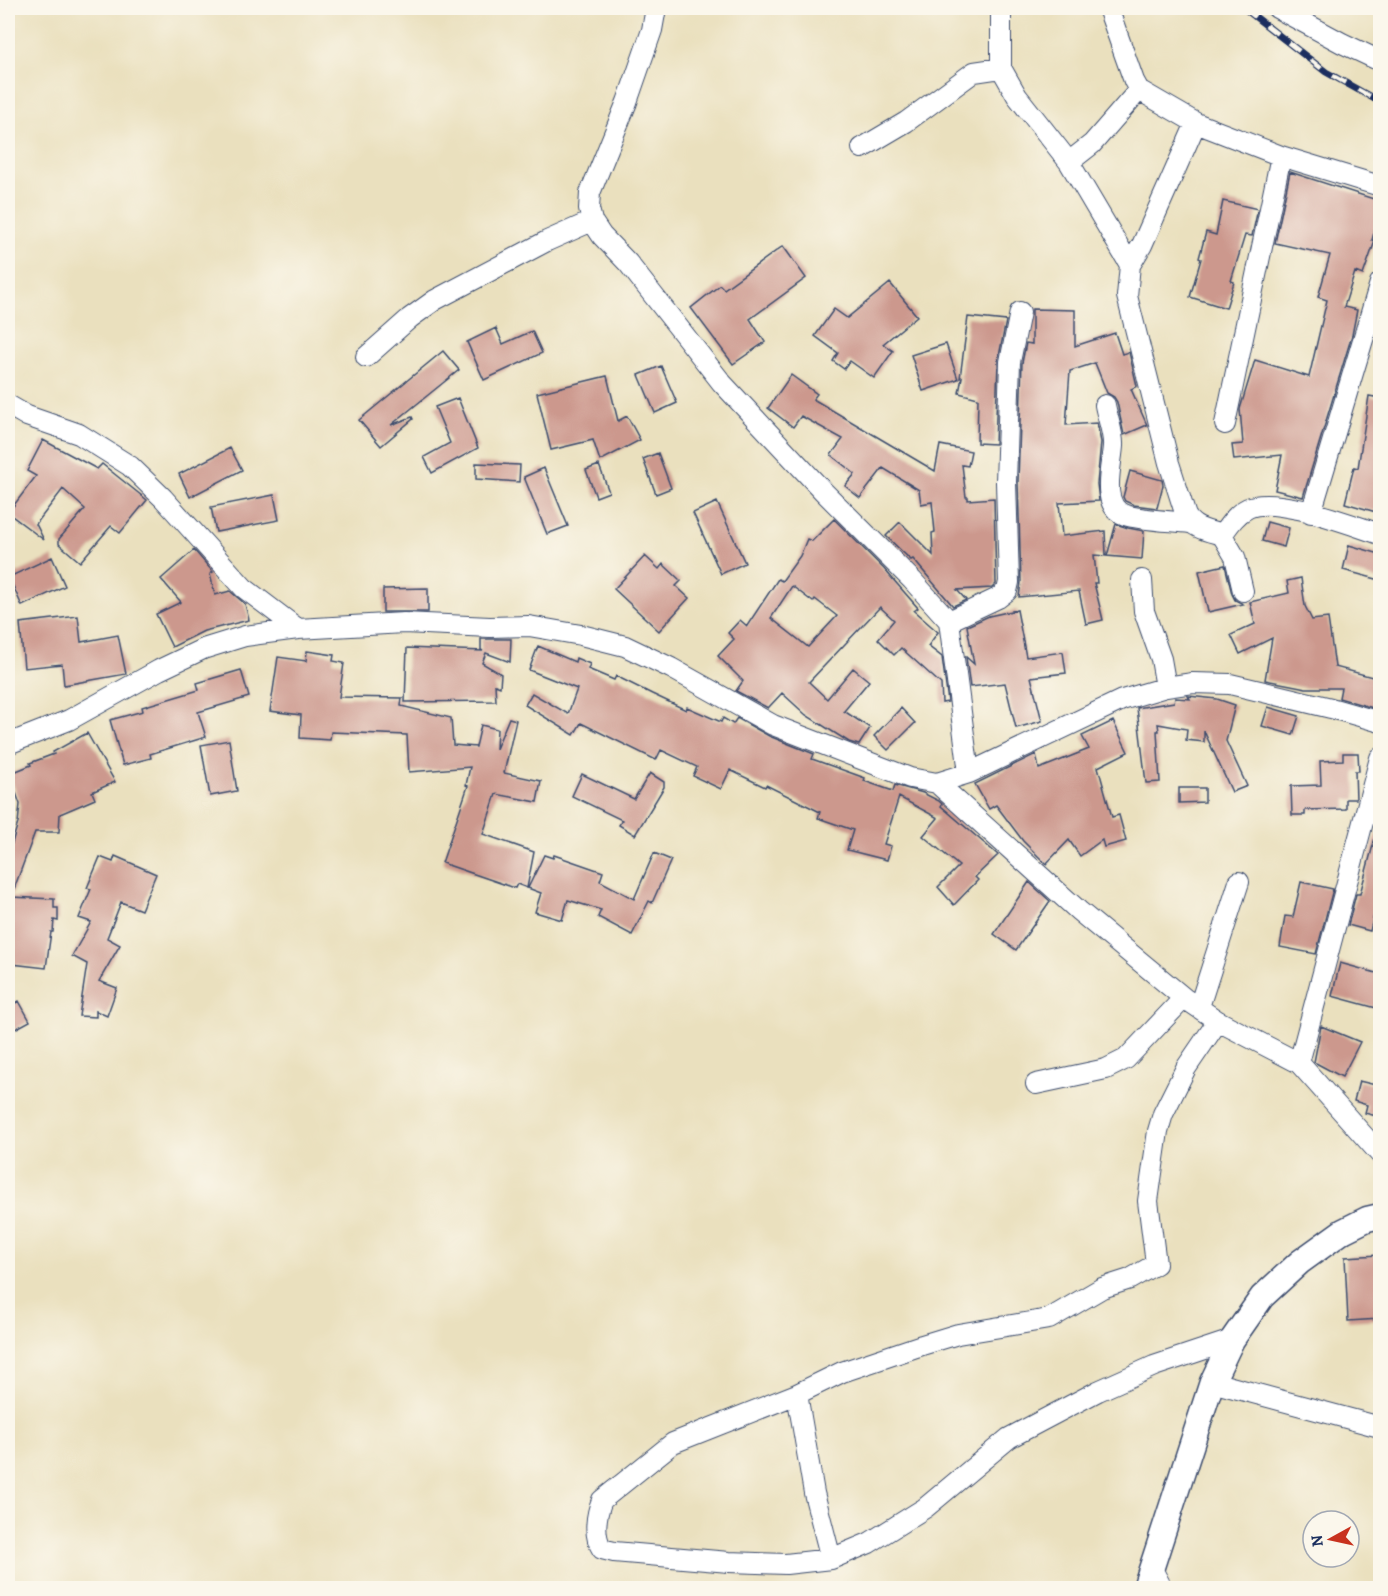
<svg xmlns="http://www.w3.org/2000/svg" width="1388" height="1596" viewBox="0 0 1388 1596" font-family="Alegreya,serif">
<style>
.building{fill:#cc988d;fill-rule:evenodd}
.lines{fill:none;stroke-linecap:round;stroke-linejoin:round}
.minor-casing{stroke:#3a4a6c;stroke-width:22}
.major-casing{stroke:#3a4a6c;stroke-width:27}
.minor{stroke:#fff;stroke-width:20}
.major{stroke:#fff;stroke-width:24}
.rail-casing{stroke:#1b2f5e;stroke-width:7}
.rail{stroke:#fbf7ec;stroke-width:4.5;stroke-dasharray:14;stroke-linecap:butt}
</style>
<rect width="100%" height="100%" fill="#fbf7ec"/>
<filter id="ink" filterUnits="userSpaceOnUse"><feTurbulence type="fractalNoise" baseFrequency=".0167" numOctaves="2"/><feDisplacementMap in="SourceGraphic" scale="12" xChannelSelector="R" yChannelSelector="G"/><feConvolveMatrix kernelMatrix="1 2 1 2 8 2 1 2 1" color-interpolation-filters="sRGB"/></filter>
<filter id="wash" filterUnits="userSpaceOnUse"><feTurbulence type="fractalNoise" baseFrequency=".008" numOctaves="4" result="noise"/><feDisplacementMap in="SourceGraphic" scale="24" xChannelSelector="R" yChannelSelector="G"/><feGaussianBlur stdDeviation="1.35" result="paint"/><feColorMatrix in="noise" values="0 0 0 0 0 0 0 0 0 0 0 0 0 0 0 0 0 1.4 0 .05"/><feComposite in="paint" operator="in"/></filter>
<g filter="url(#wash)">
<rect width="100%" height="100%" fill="#eae0be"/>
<g id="blocks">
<path class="building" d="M 1290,172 L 1380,201 L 1380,212 L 1372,240 L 1375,241 L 1363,275 L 1355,272 L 1344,307 L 1357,310 L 1352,335 L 1303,497 L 1275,490 L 1282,455 L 1234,460 L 1232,445 L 1243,444 L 1240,409 L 1255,360 L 1309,377 L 1327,300 L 1318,297 L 1330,255 L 1275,243 Z
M 1223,201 L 1258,209 L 1252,236 L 1245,235 L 1231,281 L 1234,282 L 1226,308 L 1190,297 L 1201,259 L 1199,258 L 1206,232 L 1216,235 Z
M 783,246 L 806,278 L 750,319 L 765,342 L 733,364 L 691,308 L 720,285 L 724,289 Z
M 890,283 L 917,316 L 883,344 L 893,351 L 874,378 L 850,361 L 844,369 L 833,361 L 838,353 L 815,336 L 834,309 L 847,318 Z
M 1032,309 L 1075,310 L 1075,346 L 1115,333 L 1122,354 L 1129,352 L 1137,386 L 1131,389 L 1147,425 L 1124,435 L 1117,402 L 1114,397 L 1107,393 L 1095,363 L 1070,371 L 1066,425 L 1097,423 L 1101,442 L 1097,484 L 1099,501 L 1059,503 L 1062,536 L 1105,531 L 1106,556 L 1094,555 L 1097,583 L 1094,583 L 1103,620 L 1086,624 L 1079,591 L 1019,597 L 1021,582 L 1018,482 L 1022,363 L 1026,343 L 1032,344 Z
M 968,317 L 1006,321 L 998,361 L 995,444 L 977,443 L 978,398 L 959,393 L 962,377 L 960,378 Z
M 496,328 L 503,344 L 532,331 L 542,353 L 484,380 L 467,342 Z
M 946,344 L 958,379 L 923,391 L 911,355 Z
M 443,351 L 459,370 L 391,425 L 412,417 L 413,419 L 381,446 L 359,420 Z
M 661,366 L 677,403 L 655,413 L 639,375 Z
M 791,375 L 817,394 L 813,399 L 935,471 L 940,445 L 971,451 L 968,466 L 962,465 L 966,497 L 968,497 L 968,500 L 994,498 L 996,584 L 992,588 L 957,590 L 966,600 L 953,606 L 913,559 L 911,560 L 886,536 L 900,522 L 933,555 L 932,533 L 935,532 L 932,502 L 921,504 L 919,490 L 883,468 L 860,498 L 845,486 L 855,474 L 831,455 L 843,439 L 801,416 L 793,427 L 768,408 Z
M 607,376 L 618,421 L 627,416 L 640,440 L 600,461 L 593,440 L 551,450 L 537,393 Z
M 1369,396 L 1380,398 L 1380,497 L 1376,512 L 1345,503 L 1354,467 L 1358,468 Z
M 458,398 L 478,448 L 432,473 L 424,457 L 450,443 L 435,407 Z
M 43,440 L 97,469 L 102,464 L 147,500 L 120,533 L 111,526 L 80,562 L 59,544 L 59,539 L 85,509 L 63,489 L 36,524 L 44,540 L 8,513 L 36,476 L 27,471 Z
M 230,448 L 242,470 L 190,497 L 179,474 Z
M 658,453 L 671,488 L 656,494 L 643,459 Z
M 476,463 L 520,465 L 519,482 L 476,479 Z
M 599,465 L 609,492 L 596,497 L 586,470 Z
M 544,468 L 568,526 L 547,534 L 524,477 Z
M 1130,471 L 1162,480 L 1163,485 L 1157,508 L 1134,505 L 1125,501 L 1123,497 Z
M 274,495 L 279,520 L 216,532 L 211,507 Z
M 717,502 L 745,563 L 721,574 L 693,513 Z
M 834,519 L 884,569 L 918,608 L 914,611 L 938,632 L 928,646 L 942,657 L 948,702 L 942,703 L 941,684 L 901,648 L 894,655 L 878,639 L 894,620 L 880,607 L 809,682 L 827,699 L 853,668 L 869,681 L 844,711 L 870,728 L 859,745 L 849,742 L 806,715 L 782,693 L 768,708 L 736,691 L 743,681 L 718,656 L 734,639 L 728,633 L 740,620 L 747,626 L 778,579 L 782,581 L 800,556 L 807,539 L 812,541 ZM 792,586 L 813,602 L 815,599 L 837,616 L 808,647 L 771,618 Z
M 1267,522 L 1289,528 L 1284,547 L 1262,541 Z
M 1116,524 L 1128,528 L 1144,531 L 1142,559 L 1107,556 Z
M 1349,545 L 1380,554 L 1380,580 L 1343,570 Z
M 194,550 L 213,572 L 210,574 L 215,595 L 230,591 L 245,604 L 249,620 L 204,631 L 172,647 L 156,614 L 181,602 L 161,579 Z
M 645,556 L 659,569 L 663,564 L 681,581 L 676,586 L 689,598 L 659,631 L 614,589 Z
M 52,557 L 65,586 L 22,606 L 9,577 Z
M 1225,565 L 1232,594 L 1235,600 L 1243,604 L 1208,612 L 1199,571 Z
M 1301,578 L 1305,606 L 1312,620 L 1328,618 L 1335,667 L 1380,679 L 1380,710 L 1339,698 L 1341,688 L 1306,688 L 1265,680 L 1272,638 L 1240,654 L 1231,635 L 1255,624 L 1250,602 L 1289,593 L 1287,581 Z
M 428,588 L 428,612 L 383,612 L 383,589 Z
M 1017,610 L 1026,657 L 1063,652 L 1066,673 L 1031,677 L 1042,721 L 1016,728 L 1005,683 L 970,687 L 966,657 L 974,664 L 967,626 L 989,616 Z
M 78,616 L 81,642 L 118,635 L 126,674 L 64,685 L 62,664 L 24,668 L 20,623 Z
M 481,639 L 511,639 L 510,662 L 486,653 L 482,663 L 501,674 L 500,687 L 495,685 L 496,701 L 405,702 L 407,648 L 483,651 L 481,650 Z
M 538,646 L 575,662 L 576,658 L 590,664 L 588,669 L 614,680 L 616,676 L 652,694 L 686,710 L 687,707 L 721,722 L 723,718 L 733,724 L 737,718 L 769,736 L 814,754 L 812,759 L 865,778 L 864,781 L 893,791 L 895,785 L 923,793 L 939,801 L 942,804 L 941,806 L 998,855 L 975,877 L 978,880 L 954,905 L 938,887 L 959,866 L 923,836 L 938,818 L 899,797 L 884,844 L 891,846 L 887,860 L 847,850 L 853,830 L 818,818 L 820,812 L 766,785 L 765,787 L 730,770 L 721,789 L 693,776 L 697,767 L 661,750 L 656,760 L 581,723 L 574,735 L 525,705 L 532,693 L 568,714 L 577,689 L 529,670 Z
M 307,651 L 334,655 L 333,661 L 344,663 L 339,697 L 402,698 L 401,706 L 451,718 L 453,745 L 476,747 L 481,725 L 497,729 L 496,749 L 509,718 L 516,720 L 504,773 L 541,781 L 537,802 L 496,794 L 483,834 L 534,852 L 527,888 L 517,884 L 515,888 L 442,863 L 468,786 L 466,785 L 470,767 L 409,772 L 407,735 L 331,732 L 330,740 L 300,738 L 301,715 L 270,711 L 278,657 L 306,661 Z
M 241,670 L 249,697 L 198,712 L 206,737 L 150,754 L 151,758 L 123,765 L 110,720 L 143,711 L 142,707 L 199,690 L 197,683 Z
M 1188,696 L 1217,699 L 1235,705 L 1226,741 L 1247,786 L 1232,792 L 1204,731 L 1204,742 L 1186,740 L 1187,729 L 1158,724 L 1159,731 L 1157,731 L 1160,782 L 1146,783 L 1137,708 L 1174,702 L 1175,698 L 1190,699 Z
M 1268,707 L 1299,716 L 1293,735 L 1262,726 Z
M 901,708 L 915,723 L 888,750 L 874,736 Z
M 1113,721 L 1128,752 L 1098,767 L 1112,817 L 1119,815 L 1126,841 L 1104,847 L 1102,840 L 1080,856 L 1069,840 L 1046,864 L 1023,841 L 996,805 L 989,809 L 975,784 L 1036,754 L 1039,769 L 1089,749 L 1082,736 Z
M 87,733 L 115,782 L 92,792 L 95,799 L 60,814 L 59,832 L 35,832 L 11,897 L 54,899 L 54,908 L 58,908 L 58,921 L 54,920 L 53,932 L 51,932 L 46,968 L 12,964 L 12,958 L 8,957 L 8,856 L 18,823 L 20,804 L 9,774 L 31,765 L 30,763 L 54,754 L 53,752 Z
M 229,740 L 237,791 L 210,796 L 201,745 Z
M 1343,753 L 1358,753 L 1359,771 L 1355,771 L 1356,799 L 1346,799 L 1346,809 L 1305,810 L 1305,815 L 1292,815 L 1291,786 L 1321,785 L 1320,761 L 1343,760 Z
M 650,773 L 664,782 L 664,787 L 635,835 L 619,825 L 622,820 L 572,796 L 582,774 L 634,799 Z
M 1179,788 L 1205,788 L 1205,802 L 1179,803 Z
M 1376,834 L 1380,835 L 1380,891 L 1370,931 L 1348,925 L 1356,894 L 1360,894 Z
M 654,853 L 671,860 L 652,903 L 649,901 L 632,935 L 598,917 L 601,910 L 568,900 L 562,920 L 535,912 L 541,893 L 528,888 L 544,855 L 553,858 L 554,855 L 603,872 L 600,881 L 634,899 Z
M 115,856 L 156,874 L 141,910 L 121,902 L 107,938 L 120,945 L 99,981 L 117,988 L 107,1016 L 96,1011 L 96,1017 L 79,1016 L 87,964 L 72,956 L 91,922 L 79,918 L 91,889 L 87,888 L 100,857 L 113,862 Z
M 1029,882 L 1050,901 L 1016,950 L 994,934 Z
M 1301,882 L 1333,889 L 1316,954 L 1280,947 L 1285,916 L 1293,917 Z
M 1340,963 L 1380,974 L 1380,1009 L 1332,996 Z
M 19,1001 L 30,1021 L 8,1033 L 8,1007 Z
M 1321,1026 L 1360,1042 L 1342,1077 L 1314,1062 Z
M 1359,1081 L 1380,1086 L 1380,1117 L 1365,1113 L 1367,1105 L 1354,1101 Z
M 1380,1255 L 1380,1319 L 1348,1321 L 1345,1257 Z"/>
</g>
</g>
<g filter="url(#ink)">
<use href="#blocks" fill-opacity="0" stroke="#3a4a6c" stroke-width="1.5"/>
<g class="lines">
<defs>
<path id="minor" d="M 656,8 L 652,30 L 627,102 L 590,193 L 589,209 L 592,221 L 602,236 L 628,263 L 722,383 L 823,491 L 912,580 L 949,621 L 969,773
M 1001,8 L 1001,68 L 1017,96 L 1069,162 L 1092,144 L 1139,90
M 1108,8 L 1134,81 L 1139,90 L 1196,123 L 1281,156 L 1380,186
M 1277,8 L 1342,43 L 1380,61
M 1196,123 L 1142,245 L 1130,265 L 1127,296 L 1169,463 L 1186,516 C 1194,529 1208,531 1222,535
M 862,148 L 906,122 L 974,72 L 1001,68
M 1069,162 L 1130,265
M 366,357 L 410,318 L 435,300 L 547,241 L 592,221
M 8,405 L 27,416 L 79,434 L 130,466 L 163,498 L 244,588 L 298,629
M 1105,405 C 1107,417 1114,434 1113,446 C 1112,465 1099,506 1125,515 C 1140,520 1173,521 1190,523
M 1225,424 L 1281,156
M 1311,513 L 1380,283
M 1142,580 L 1144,611 L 1161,659 L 1166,687
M 1243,591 L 1235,557 L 1222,535 C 1229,525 1236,514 1248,508 C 1275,495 1351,525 1380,534
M 949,621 L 998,598 L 1007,591 L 1009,582 L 1006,482 L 1010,362 L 1020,312
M 8,744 L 69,720 L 159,670 L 203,649 L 245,636 L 298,629 L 404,623 L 490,627 L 529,626 L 581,635 L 625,646 L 671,668 L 773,725 L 910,778 L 937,783 L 969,773 L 1122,700 L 1166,687 L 1193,683 L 1230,684 L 1331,708 L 1380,722
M 937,783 L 1079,911 L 1184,998 L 1218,1021 L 1299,1063 L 1380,1154
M 1199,1007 L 1239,882
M 1218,1021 L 1186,1068 L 1163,1114 L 1158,1131 L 1148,1201 L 1156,1264 L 1130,1279 L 1102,1288 L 1049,1319 L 958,1334 L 922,1345 L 842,1372 L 797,1394 L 673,1443 L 602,1500 C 596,1515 593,1535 602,1549 L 614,1552 L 729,1562 L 786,1564 L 831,1559 L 869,1543 L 925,1508 L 1009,1438 L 1098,1391 L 1154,1366 L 1232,1340
M 1299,1063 L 1380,758
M 1036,1084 L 1106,1069 L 1126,1059 L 1184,998
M 1212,1382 L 1380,1427
M 797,1394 L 814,1493 L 831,1559
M 1152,1569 L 1162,1588"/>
<path id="major" d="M 1145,1588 L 1212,1382 L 1232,1340 L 1262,1297 L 1300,1262 L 1343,1231 L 1367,1219 L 1380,1216"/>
</defs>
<use href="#minor" class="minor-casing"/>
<use href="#major" class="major-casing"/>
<use href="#minor" class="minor"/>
<use href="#major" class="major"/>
<defs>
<path id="rail" d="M 1244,8 L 1326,72 L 1380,102"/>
</defs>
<use href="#rail" class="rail-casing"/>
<use href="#rail" class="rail"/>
</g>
</g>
<rect width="1388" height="1596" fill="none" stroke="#fbf7ec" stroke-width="30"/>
<g transform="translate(1331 1539) rotate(262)"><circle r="28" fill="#fbf7ec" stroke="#a1a7b3" stroke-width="1.5"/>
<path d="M0-4.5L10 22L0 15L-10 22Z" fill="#c8321e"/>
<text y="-9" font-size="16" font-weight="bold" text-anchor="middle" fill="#1b2f5e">N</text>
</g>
</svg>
